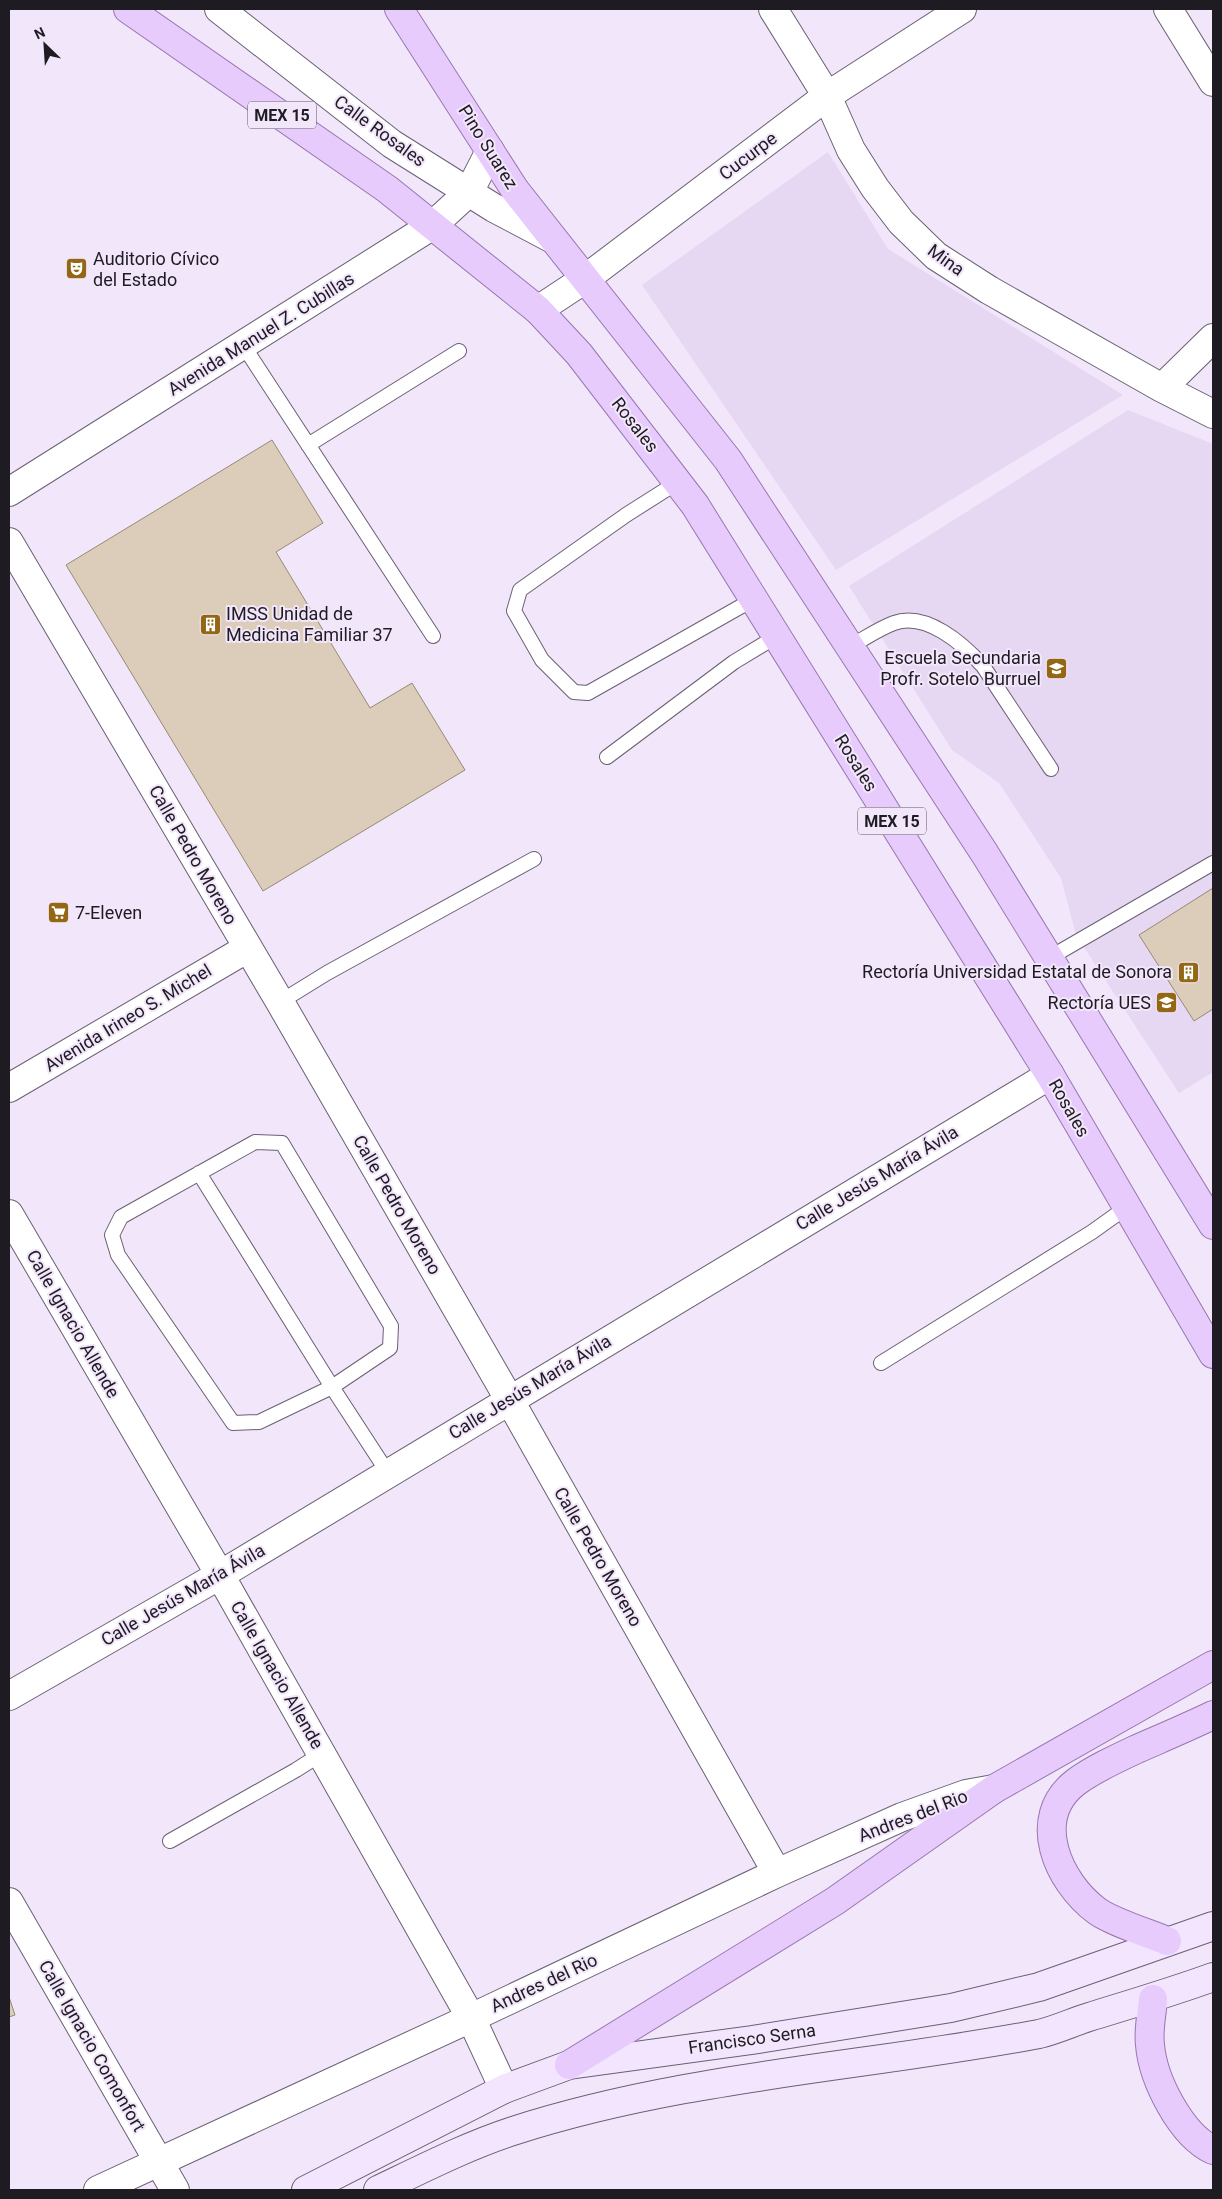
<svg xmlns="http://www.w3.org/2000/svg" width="1222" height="2199" viewBox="0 0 1222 2199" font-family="Roboto,sans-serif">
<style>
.built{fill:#e6d7f3}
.building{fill:#dbcdb9;stroke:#968976}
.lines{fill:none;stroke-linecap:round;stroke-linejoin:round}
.service-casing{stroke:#6a6072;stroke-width:16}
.minor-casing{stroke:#6a6072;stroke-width:30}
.secondary-casing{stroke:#6a6072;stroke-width:30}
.primary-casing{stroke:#9777af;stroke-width:30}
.service{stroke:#fff;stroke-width:14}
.minor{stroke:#fff;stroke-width:28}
.secondary{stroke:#f3e5fe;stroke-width:28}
.primary{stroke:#e8cbfd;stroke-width:28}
.labels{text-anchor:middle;stroke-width:4;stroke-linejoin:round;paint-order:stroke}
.shield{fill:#f2e6fb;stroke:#5e5863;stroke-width:1}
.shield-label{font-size:16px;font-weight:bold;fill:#1f1b22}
.street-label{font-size:18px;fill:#1f1b22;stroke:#f2e6fb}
.poi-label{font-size:18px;fill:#1f1b22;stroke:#f2e6fb;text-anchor:start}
</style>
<rect width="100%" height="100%" fill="#f2e6fb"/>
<path class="built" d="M 828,152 L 888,249 L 1123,395 L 836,570 L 642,285 Z
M 1128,410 L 1213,444 L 1213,1072 L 1179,1093 L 1076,935 L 1061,878 L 999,783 L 952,750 L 849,586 Z"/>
<path class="building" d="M 272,440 L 323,523 L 276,552 L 370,708 L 412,683 L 465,770 L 263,891 L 66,565 Z
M 1213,888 L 1213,1009 L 1194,1021 L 1139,935 Z
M 9,1997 L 15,2015 L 9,2017 Z"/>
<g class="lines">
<defs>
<path id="service" d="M 243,345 L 433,636
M 308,445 L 459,351
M 678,482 L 626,515 L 520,590 L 514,611 L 542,660 L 574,692 L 588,693 L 754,599
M 849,647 C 864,639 878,629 894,623 C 926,611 963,644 983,666 L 1051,769
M 607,757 L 734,662 L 777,636
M 1049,958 L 1213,863
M 280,1002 L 327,973 L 534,859
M 255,1142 L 282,1143 L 391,1326 L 390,1348 L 332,1387 L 259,1422 L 233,1423 L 118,1255 L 112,1235 L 121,1217 Z
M 199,1173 L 332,1387 L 388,1473
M 881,1363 L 1092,1232 L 1127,1207
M 170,1841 L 296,1770 L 321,1754"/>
<path id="minor" d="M 219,9 L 392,144 L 494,208 L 551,238
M 773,9 L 827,96 L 851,150 L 875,188 L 901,222 L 936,256 L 989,290 L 1162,388 L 1213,414
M 1168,9 L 1213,82
M 538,310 L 585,279 L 827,96 L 962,9
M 1162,388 L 1213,338
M 9,492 L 433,225 L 469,192 L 490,151
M 9,542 L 280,1002 L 509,1399 L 777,1873
M 9,1088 L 248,948
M 9,1214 L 220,1575 L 471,2018 L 504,2089
M 9,1696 L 220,1575 L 1050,1075
M 9,1902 L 175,2190
M 98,2190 L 471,2018 L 777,1873 L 902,1817 L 966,1794 L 994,1789"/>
<path id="secondary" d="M 306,2190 L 504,2089 L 569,2065 L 752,2040 L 951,2008 L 1039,1987 L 1213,1926
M 378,2190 C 422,2169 467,2146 513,2131 C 683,2076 865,2067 1039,2034 C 1056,2030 1073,2022 1089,2017 C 1131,2004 1172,1992 1213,1977"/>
<path id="primary" d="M 128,9 L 387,189 L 538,310 L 579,354 L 695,505 L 1050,1075 L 1213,1354
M 399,9 L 515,190 L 728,460 L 985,854 L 1213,1225
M 1167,1941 C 1148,1933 1112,1922 1097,1911 C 1058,1882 1029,1818 1076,1782 C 1095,1768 1116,1759 1137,1749 C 1162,1738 1188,1727 1213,1715
M 1153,1999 C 1152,2014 1148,2030 1150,2045 C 1153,2080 1181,2135 1213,2150
M 569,2065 L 835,1901 L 994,1789 L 1213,1665"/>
</defs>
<use href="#service" class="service-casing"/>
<use href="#minor" class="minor-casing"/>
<use href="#secondary" class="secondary-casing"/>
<use href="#primary" class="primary-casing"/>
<use href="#service" class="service"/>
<use href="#minor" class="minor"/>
<use href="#secondary" class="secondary"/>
<use href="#primary" class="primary"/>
</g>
<defs>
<symbol id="theatre-square" viewBox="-11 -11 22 22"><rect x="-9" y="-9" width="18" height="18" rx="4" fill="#946714" stroke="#f2e6fb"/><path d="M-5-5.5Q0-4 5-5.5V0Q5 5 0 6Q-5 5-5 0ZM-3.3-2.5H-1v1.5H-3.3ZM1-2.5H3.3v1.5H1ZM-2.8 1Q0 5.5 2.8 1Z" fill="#fff"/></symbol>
<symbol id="building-square" viewBox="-11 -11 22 22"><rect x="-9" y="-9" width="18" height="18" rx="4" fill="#946714" stroke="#f2e6fb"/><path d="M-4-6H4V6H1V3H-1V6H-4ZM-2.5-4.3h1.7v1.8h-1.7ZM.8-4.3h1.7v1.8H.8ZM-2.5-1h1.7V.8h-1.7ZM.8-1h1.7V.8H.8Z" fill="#fff"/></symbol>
<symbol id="school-square" viewBox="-11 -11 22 22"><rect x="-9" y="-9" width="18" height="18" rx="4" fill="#946714" stroke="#f2e6fb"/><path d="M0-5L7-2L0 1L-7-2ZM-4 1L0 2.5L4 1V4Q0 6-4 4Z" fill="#fff"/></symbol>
<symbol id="supermarket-square" viewBox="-11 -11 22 22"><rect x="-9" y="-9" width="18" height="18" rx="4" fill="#946714" stroke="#f2e6fb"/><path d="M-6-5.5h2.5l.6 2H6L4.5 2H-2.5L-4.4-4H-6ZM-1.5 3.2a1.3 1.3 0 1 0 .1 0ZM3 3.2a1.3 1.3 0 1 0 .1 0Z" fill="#fff"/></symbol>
<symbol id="university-square" viewBox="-11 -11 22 22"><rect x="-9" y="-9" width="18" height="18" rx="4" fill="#946714" stroke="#f2e6fb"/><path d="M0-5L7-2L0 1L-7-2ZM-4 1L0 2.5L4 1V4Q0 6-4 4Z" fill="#fff"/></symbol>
</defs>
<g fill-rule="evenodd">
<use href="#theatre-square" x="64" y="256" width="25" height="25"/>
<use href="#building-square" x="198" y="612" width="25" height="25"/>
<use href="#school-square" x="1044" y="656" width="25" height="25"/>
<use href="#supermarket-square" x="46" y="900" width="25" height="25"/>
<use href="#building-square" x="1176" y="960" width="25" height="25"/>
<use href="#university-square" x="1154" y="990" width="25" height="25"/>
</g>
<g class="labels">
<g class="shield">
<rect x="248" y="101.5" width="68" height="27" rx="4"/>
<rect x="858" y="807.5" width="68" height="27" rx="4"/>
</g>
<g class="shield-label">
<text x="282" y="121">MEX 15</text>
<text x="892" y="827">MEX 15</text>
</g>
<g class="street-label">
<text transform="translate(380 131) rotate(36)" y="6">Calle Rosales</text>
<text transform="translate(488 147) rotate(58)" y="6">Pino Suarez</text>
<text transform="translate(748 156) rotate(-37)" y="6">Cucurpe</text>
<text transform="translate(946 260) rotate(36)" y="6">Mina</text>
<text transform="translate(261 334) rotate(-32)" y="6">Avenida Manuel Z. Cubillas</text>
<text transform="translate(635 425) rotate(52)" y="6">Rosales</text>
<text transform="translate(856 763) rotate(58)" y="6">Rosales</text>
<text transform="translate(193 855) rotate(60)" y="6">Calle Pedro Moreno</text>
<text transform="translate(128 1018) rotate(-31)" y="6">Avenida Irineo S. Michel</text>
<text transform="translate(1069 1108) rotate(60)" y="6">Rosales</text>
<text transform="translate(877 1178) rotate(-31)" y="6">Calle Jesús María Ávila</text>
<text transform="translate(397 1205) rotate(60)" y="6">Calle Pedro Moreno</text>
<text transform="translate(73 1324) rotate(60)" y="6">Calle Ignacio Allende</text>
<text transform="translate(530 1387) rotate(-31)" y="6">Calle Jesús María Ávila</text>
<text transform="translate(598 1557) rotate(60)" y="6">Calle Pedro Moreno</text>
<text transform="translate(183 1595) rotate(-30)" y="6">Calle Jesús María Ávila</text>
<text transform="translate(277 1675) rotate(60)" y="6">Calle Ignacio Allende</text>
<text transform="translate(913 1816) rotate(-21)" y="6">Andres del Rio</text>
<text transform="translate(544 1983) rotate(-25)" y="6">Andres del Rio</text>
<text transform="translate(752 2039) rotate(-8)" y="6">Francisco Serna</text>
<text transform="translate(92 2046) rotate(60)" y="6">Calle Ignacio Comonfort</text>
</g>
<g class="poi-label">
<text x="93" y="265">Auditorio Cívico<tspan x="93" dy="21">del Estado</tspan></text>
<text x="226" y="620">IMSS Unidad de<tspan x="226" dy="21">Medicina Familiar 37</tspan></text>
<text x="1041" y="664" text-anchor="end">Escuela Secundaria<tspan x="1041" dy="21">Profr. Sotelo Burruel</tspan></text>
<text x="75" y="919">7-Eleven</text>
<text x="1172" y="978" text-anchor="end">Rectoría Universidad Estatal de Sonora</text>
<text x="1151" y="1009" text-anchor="end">Rectoría UES</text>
</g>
</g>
<rect width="1222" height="2199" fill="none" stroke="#1f1b22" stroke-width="20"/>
<g transform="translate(45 45) rotate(335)" stroke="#f2e6fb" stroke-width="4" paint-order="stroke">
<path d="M0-4L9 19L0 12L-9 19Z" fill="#1f1b22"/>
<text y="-8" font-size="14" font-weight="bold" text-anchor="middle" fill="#1f1b22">N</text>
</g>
</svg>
